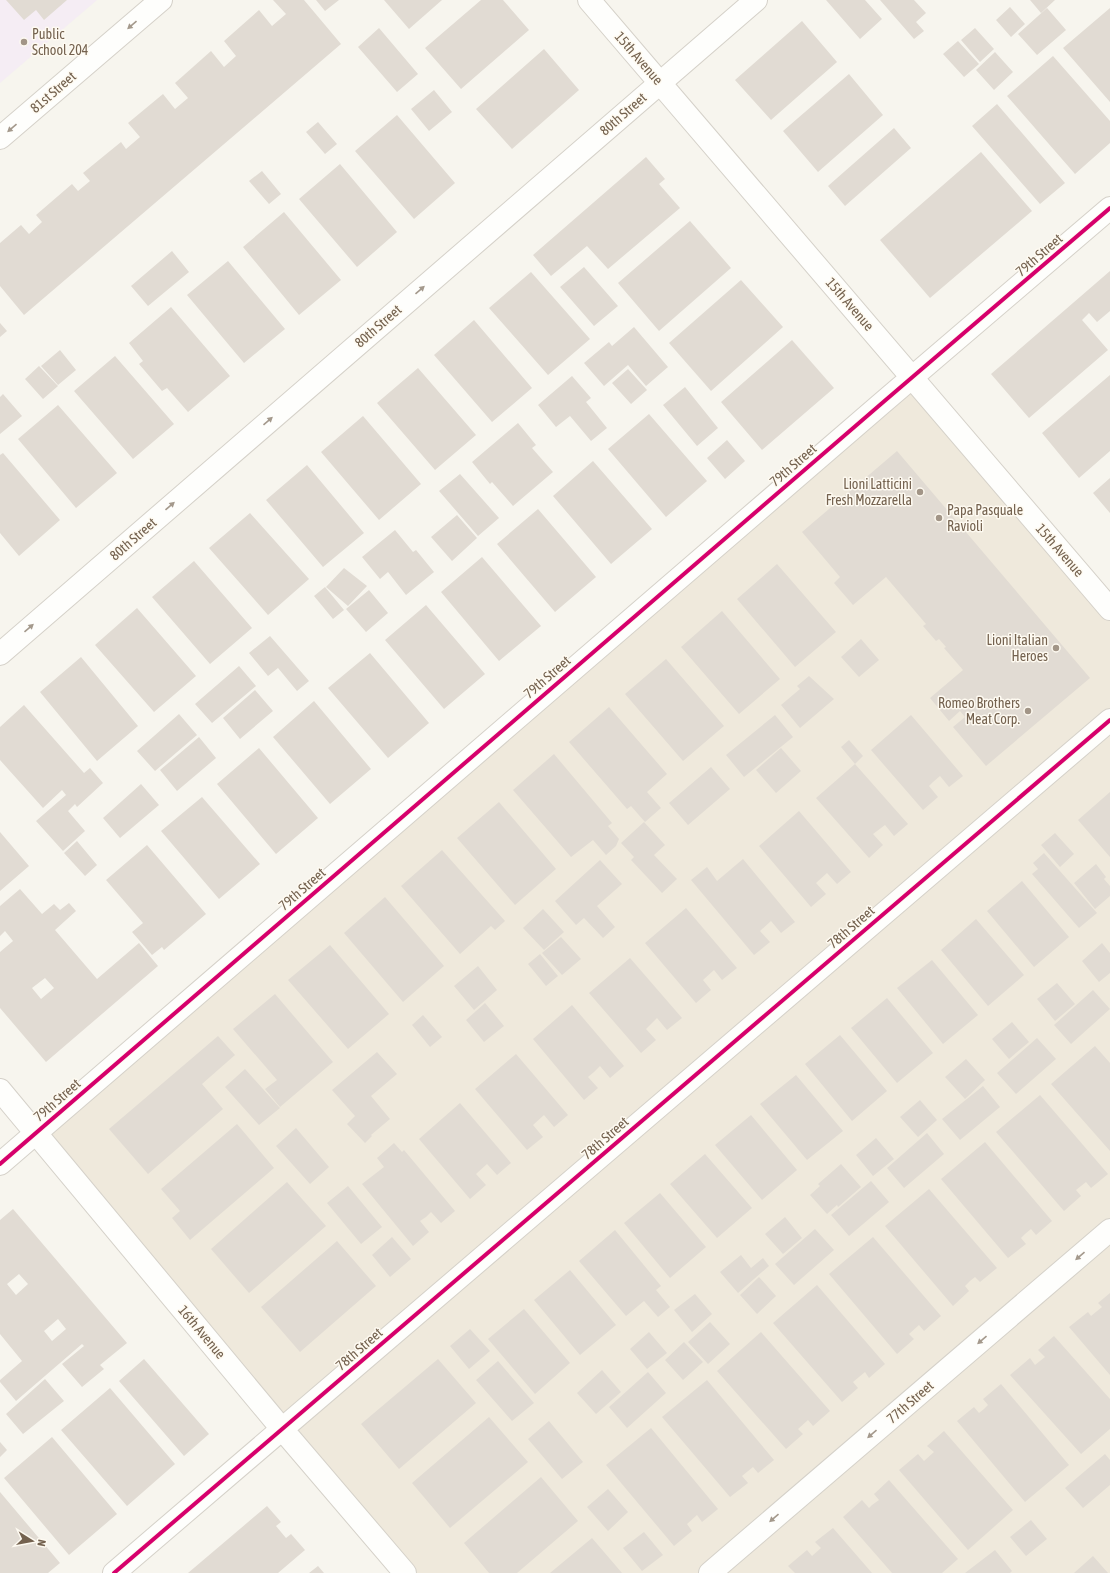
<svg xmlns="http://www.w3.org/2000/svg" width="1110" height="1573" viewBox="0 0 1110 1573" font-family="'Asap Condensed',sans-serif">
<style>
.residential{fill:#efe9dc}
.education{fill:#f5edf4}
.building{fill:#e1dbd3;fill-rule:evenodd}
.lines{fill:none;stroke-linecap:round;stroke-linejoin:round}
.minor-casing{stroke:#d5d1c9;stroke-width:24}
.minor{stroke:#fefefc;stroke-width:22}
.cycleway-casing{stroke:#fefaf1;stroke-width:6}
.cycleway{stroke:#d6006c;stroke-width:4}
.oneway{fill:#a4998c}
.poi-dot{fill:#a29587;stroke:#fefaf1;stroke-width:1.5}
.labels{text-anchor:middle;stroke-width:3;stroke-linejoin:round;paint-order:stroke}
.poi-label{font-size:14px;fill:#74624f;stroke:#fefaf1;text-anchor:end}
.street-label{font-size:14px;fill:#74624f;stroke:#fefaf1}
</style>
<rect width="100%" height="100%" fill="#f7f5ee"/>
<path class="residential" d="M 912,377 L 1110,609 L 1110,1573 L 405,1573 L 36,1133 Z"/>
<path class="education" d="M 0,0 L 97,0 L 0,83 Z"/>
<path class="building" d="M 6,0 L 67,0 L 44,20 L 36,10 L 24,20 Z
M 273,0 L 304,0 L 341,44 L 24,315 L 0,286 L 0,243 L 21,225 L 29,234 L 42,222 L 36,215 L 72,184 L 78,191 L 90,181 L 83,173 L 121,142 L 126,149 L 140,137 L 128,123 L 163,94 L 175,109 L 188,98 L 175,83 L 211,51 L 224,67 L 236,56 L 224,41 L 259,10 L 272,26 L 286,14 Z
M 316,0 L 339,0 L 325,11 Z
M 384,0 L 442,0 L 409,29 Z
M 481,0 L 503,0 L 529,30 L 461,89 L 425,48 Z
M 826,0 L 865,0 L 882,19 L 860,39 Z
M 880,0 L 914,0 L 926,13 L 916,22 L 924,31 L 914,39 Z
M 1030,0 L 1055,0 L 1041,13 Z
M 1010,7 L 1025,24 L 1011,37 L 996,20 Z
M 1047,8 L 1066,30 L 1037,55 L 1018,34 Z
M 1110,8 L 1110,102 L 1063,48 Z
M 802,21 L 837,62 L 771,120 L 735,80 Z
M 379,28 L 418,74 L 397,92 L 358,47 Z
M 975,28 L 994,49 L 980,62 L 961,40 Z
M 958,41 L 979,64 L 964,77 L 943,54 Z
M 544,49 L 579,90 L 512,149 L 476,109 Z
M 995,52 L 1013,72 L 994,90 L 976,70 Z
M 1053,56 L 1110,121 L 1110,143 L 1075,174 L 1007,96 Z
M 849,74 L 883,115 L 818,172 L 783,131 Z
M 434,90 L 452,112 L 429,131 L 411,109 Z
M 997,104 L 1065,183 L 1040,204 L 972,126 Z
M 397,115 L 455,183 L 414,219 L 355,151 Z
M 318,122 L 337,144 L 325,154 L 306,132 Z
M 894,128 L 911,148 L 845,206 L 828,186 Z
M 981,152 L 1032,211 L 930,298 L 880,240 Z
M 646,157 L 665,179 L 659,184 L 680,208 L 608,269 L 587,246 L 551,276 L 533,255 Z
M 340,164 L 397,232 L 357,267 L 299,199 Z
M 262,171 L 281,194 L 269,204 L 249,181 Z
M 284,212 L 341,280 L 299,315 L 243,247 Z
M 690,221 L 731,268 L 659,331 L 618,283 Z
M 172,251 L 189,272 L 148,306 L 131,286 Z
M 228,261 L 285,329 L 244,363 L 187,295 Z
M 584,267 L 618,306 L 594,326 L 560,287 Z
M 1110,271 L 1110,311 L 1097,322 L 1089,313 L 1082,320 L 1108,350 L 1029,418 L 991,374 Z
M 531,272 L 590,339 L 548,375 L 489,308 Z
M 741,280 L 783,327 L 711,391 L 669,343 Z
M 171,307 L 230,376 L 188,412 L 167,388 L 162,391 L 139,364 L 143,361 L 129,343 Z
M 474,320 L 532,388 L 492,422 L 434,355 Z
M 0,323 L 7,331 L 0,337 Z
M 634,327 L 668,367 L 646,386 L 628,365 L 604,386 L 584,363 L 609,342 L 612,346 Z
M 792,340 L 834,388 L 762,450 L 721,402 Z
M 60,350 L 76,370 L 58,385 L 41,366 Z
M 115,356 L 174,424 L 133,459 L 74,391 Z
M 39,366 L 58,386 L 43,399 L 25,379 Z
M 418,368 L 476,435 L 435,470 L 377,403 Z
M 628,369 L 647,390 L 631,404 L 612,383 Z
M 1110,375 L 1110,451 L 1079,478 L 1042,433 Z
M 572,376 L 591,398 L 586,402 L 607,428 L 591,441 L 570,416 L 556,427 L 538,405 Z
M 685,387 L 718,428 L 697,446 L 663,405 Z
M 3,394 L 22,416 L 0,434 L 0,397 Z
M 58,405 L 117,473 L 76,508 L 18,439 Z
M 649,414 L 707,481 L 666,517 L 608,449 Z
M 363,416 L 421,484 L 379,520 L 321,452 Z
M 518,423 L 536,445 L 532,448 L 553,472 L 513,506 L 492,482 L 490,484 L 472,462 Z
M 727,440 L 745,461 L 725,479 L 707,458 Z
M 897,451 L 1090,678 L 986,766 L 953,727 L 965,717 L 960,711 L 949,721 L 930,698 L 963,670 L 944,648 L 946,647 L 939,639 L 936,641 L 923,626 L 926,624 L 886,577 L 853,605 L 834,583 L 840,577 L 802,532 Z
M 3,453 L 60,520 L 19,556 L 0,533 L 0,455 Z
M 593,461 L 652,529 L 611,564 L 553,496 Z
M 307,465 L 364,533 L 323,567 L 266,500 Z
M 460,474 L 499,518 L 478,536 L 439,491 Z
M 1110,478 L 1110,513 L 1093,493 Z
M 538,509 L 596,577 L 555,612 L 497,544 Z
M 250,513 L 309,579 L 268,615 L 209,548 Z
M 457,515 L 477,538 L 452,561 L 431,537 Z
M 395,530 L 413,552 L 416,550 L 434,572 L 406,595 L 388,572 L 380,579 L 362,557 Z
M 482,557 L 541,626 L 499,661 L 441,592 Z
M 194,561 L 252,628 L 210,664 L 152,597 Z
M 777,564 L 836,632 L 795,667 L 737,599 Z
M 344,568 L 367,586 L 348,606 L 326,587 Z
M 325,587 L 344,610 L 333,619 L 314,596 Z
M 369,590 L 388,613 L 366,632 L 346,609 Z
M 426,605 L 485,674 L 444,709 L 385,640 Z
M 137,608 L 196,676 L 154,712 L 95,645 Z
M 722,611 L 780,679 L 739,714 L 681,647 Z
M 270,636 L 309,681 L 297,691 L 278,668 L 268,676 L 249,653 Z
M 861,639 L 879,660 L 859,677 L 841,657 Z
M 370,653 L 429,723 L 388,758 L 328,688 Z
M 81,657 L 138,726 L 97,761 L 40,692 Z
M 666,659 L 724,726 L 683,761 L 625,694 Z
M 239,666 L 256,686 L 212,723 L 195,704 Z
M 809,676 L 834,699 L 800,728 L 781,705 L 800,689 L 797,686 Z
M 255,690 L 273,711 L 240,739 L 223,718 Z
M 314,701 L 371,769 L 330,804 L 273,737 Z
M 24,705 L 84,773 L 90,768 L 103,783 L 77,807 L 75,804 L 68,811 L 85,831 L 63,851 L 36,821 L 66,795 L 62,790 L 43,808 L 0,760 L 0,727 Z
M 609,707 L 667,774 L 647,792 L 661,808 L 645,822 L 631,806 L 627,809 L 569,742 Z
M 179,714 L 197,735 L 155,771 L 137,751 Z
M 775,715 L 793,737 L 744,777 L 726,755 Z
M 911,715 L 963,776 L 949,787 L 940,776 L 933,782 L 929,786 L 938,797 L 923,810 L 871,750 Z
M 199,737 L 216,758 L 177,791 L 160,770 Z
M 849,740 L 863,756 L 855,764 L 841,747 Z
M 259,748 L 318,818 L 276,854 L 217,784 Z
M 781,748 L 801,771 L 776,793 L 756,770 Z
M 554,754 L 612,823 L 608,826 L 619,839 L 616,846 L 606,855 L 593,840 L 571,857 L 513,790 Z
M 855,764 L 908,824 L 894,836 L 885,825 L 873,834 L 883,845 L 869,858 L 816,798 Z
M 711,767 L 730,789 L 688,825 L 669,803 Z
M 141,784 L 159,805 L 120,838 L 103,818 Z
M 1110,792 L 1110,857 L 1078,820 Z
M 202,797 L 260,864 L 219,899 L 161,831 Z
M 499,802 L 556,869 L 515,905 L 457,838 Z
M 799,811 L 851,872 L 837,884 L 827,873 L 816,883 L 826,894 L 811,907 L 759,846 Z
M 644,822 L 665,845 L 654,855 L 677,879 L 662,893 L 631,860 L 634,857 L 621,843 Z
M 0,832 L 29,866 L 0,891 Z
M 1055,833 L 1074,854 L 1060,867 L 1041,845 Z
M 77,841 L 97,865 L 85,876 L 64,853 Z
M 147,845 L 206,914 L 164,950 L 162,947 L 152,955 L 132,932 L 143,923 L 106,880 Z
M 442,850 L 505,921 L 495,930 L 491,926 L 460,954 L 401,886 Z
M 1044,853 L 1097,913 L 1079,928 L 1032,874 L 1038,869 L 1033,863 Z
M 743,859 L 795,922 L 781,933 L 771,921 L 760,931 L 770,942 L 754,955 L 691,880 L 707,867 L 717,881 Z
M 600,860 L 622,884 L 597,906 L 615,927 L 603,938 L 584,918 L 576,925 L 555,901 Z
M 1096,864 L 1106,877 L 1104,879 L 1110,886 L 1110,896 L 1095,909 L 1074,883 Z
M 1022,881 L 1069,937 L 1034,967 L 987,911 Z
M 20,889 L 42,914 L 54,904 L 60,910 L 69,903 L 76,911 L 55,930 L 97,979 L 139,943 L 158,966 L 46,1062 L 0,1008 L 0,952 L 13,941 L 5,931 L 0,936 L 0,906 ZM 45,978 L 54,988 L 41,999 L 32,988 Z
M 385,897 L 444,966 L 403,1002 L 344,933 Z
M 686,908 L 737,968 L 722,980 L 714,970 L 703,980 L 711,990 L 696,1003 L 645,943 Z
M 543,909 L 564,932 L 544,950 L 523,928 Z
M 976,919 L 1024,975 L 988,1006 L 941,950 Z
M 561,937 L 581,959 L 562,975 L 542,953 Z
M 1102,943 L 1110,953 L 1110,973 L 1099,982 L 1082,961 Z
M 330,945 L 389,1014 L 348,1049 L 288,980 Z
M 540,954 L 558,976 L 546,986 L 528,964 Z
M 630,958 L 682,1018 L 667,1030 L 657,1018 L 646,1029 L 656,1040 L 641,1053 L 589,993 Z
M 932,960 L 978,1015 L 943,1044 L 897,988 Z
M 478,966 L 497,990 L 474,1010 L 454,986 Z
M 1057,983 L 1075,1004 L 1055,1021 L 1037,999 Z
M 1093,990 L 1110,1009 L 1071,1044 L 1054,1025 Z
M 275,994 L 333,1062 L 280,1107 L 265,1089 L 277,1080 L 233,1029 Z
M 887,998 L 933,1053 L 897,1083 L 851,1028 Z
M 485,1003 L 504,1026 L 484,1042 L 466,1020 Z
M 572,1005 L 624,1066 L 610,1078 L 600,1066 L 594,1072 L 588,1077 L 598,1088 L 584,1100 L 533,1039 Z
M 423,1015 L 442,1037 L 430,1047 L 412,1025 Z
M 1012,1022 L 1029,1042 L 1009,1059 L 992,1039 Z
M 840,1035 L 887,1091 L 852,1121 L 805,1064 Z
M 218,1036 L 235,1055 L 202,1084 L 223,1109 L 148,1174 L 109,1129 Z
M 1037,1038 L 1056,1059 L 1016,1094 L 997,1073 Z
M 1095,1046 L 1110,1063 L 1110,1151 L 1051,1084 Z
M 377,1052 L 397,1074 L 371,1096 L 390,1119 L 371,1135 L 372,1136 L 365,1143 L 347,1124 L 355,1116 L 332,1090 Z
M 516,1054 L 568,1115 L 554,1127 L 544,1115 L 533,1125 L 543,1137 L 527,1150 L 475,1089 Z
M 966,1059 L 985,1080 L 965,1099 L 945,1077 Z
M 245,1069 L 280,1108 L 259,1125 L 225,1087 Z
M 796,1075 L 843,1131 L 807,1160 L 760,1104 Z
M 983,1086 L 1000,1107 L 960,1140 L 942,1119 Z
M 1040,1095 L 1108,1174 L 1091,1188 L 1086,1182 L 1076,1190 L 1081,1196 L 1064,1211 L 996,1132 Z
M 920,1100 L 937,1120 L 918,1137 L 900,1117 Z
M 460,1103 L 511,1163 L 497,1175 L 487,1164 L 476,1174 L 486,1185 L 470,1199 L 419,1139 Z
M 751,1115 L 797,1170 L 762,1200 L 715,1145 Z
M 237,1124 L 274,1168 L 190,1240 L 172,1218 L 180,1211 L 161,1189 Z
M 296,1128 L 329,1167 L 310,1184 L 276,1146 Z
M 927,1133 L 944,1154 L 904,1188 L 887,1168 Z
M 876,1138 L 894,1159 L 873,1176 L 856,1155 Z
M 985,1142 L 1052,1221 L 1036,1235 L 1031,1229 L 1025,1234 L 1021,1238 L 1026,1244 L 1008,1258 L 941,1179 Z
M 394,1143 L 402,1152 L 404,1150 L 455,1211 L 441,1223 L 431,1212 L 426,1217 L 420,1221 L 429,1232 L 413,1246 L 362,1184 L 384,1167 L 377,1158 Z
M 705,1154 L 752,1208 L 717,1238 L 670,1184 Z
M 841,1164 L 861,1187 L 838,1207 L 837,1205 L 827,1214 L 810,1195 L 820,1186 L 818,1184 Z
M 871,1181 L 889,1202 L 849,1236 L 831,1215 Z
M 287,1182 L 326,1226 L 249,1293 L 211,1249 Z
M 348,1186 L 382,1227 L 361,1244 L 327,1203 Z
M 929,1189 L 997,1268 L 980,1282 L 975,1277 L 970,1281 L 965,1286 L 969,1291 L 953,1306 L 885,1226 Z
M 660,1193 L 706,1247 L 670,1278 L 624,1223 Z
M 13,1209 L 127,1343 L 100,1365 L 104,1369 L 82,1387 L 62,1364 L 84,1346 L 82,1344 L 16,1401 L 0,1382 L 0,1380 L 22,1361 L 0,1334 L 0,1220 ZM 19,1274 L 28,1284 L 16,1295 L 7,1284 ZM 58,1319 L 66,1329 L 52,1341 L 44,1331 Z
M 785,1217 L 802,1238 L 783,1254 L 765,1234 Z
M 815,1229 L 834,1250 L 794,1285 L 775,1264 Z
M 615,1230 L 661,1286 L 656,1290 L 670,1307 L 658,1317 L 644,1301 L 626,1316 L 579,1261 Z
M 392,1237 L 411,1259 L 390,1277 L 372,1255 Z
M 873,1237 L 941,1316 L 924,1331 L 919,1325 L 909,1334 L 914,1339 L 897,1354 L 829,1274 Z
M 337,1241 L 376,1286 L 300,1352 L 261,1307 Z
M 741,1255 L 751,1268 L 763,1258 L 769,1266 L 738,1293 L 720,1272 Z
M 570,1270 L 616,1325 L 580,1355 L 534,1300 Z
M 759,1277 L 776,1296 L 757,1314 L 740,1295 Z
M 817,1285 L 885,1364 L 869,1378 L 865,1372 L 853,1382 L 858,1388 L 842,1402 L 773,1323 Z
M 1110,1293 L 1110,1375 L 1069,1327 L 1088,1312 L 1091,1316 L 1102,1307 L 1098,1303 Z
M 695,1294 L 712,1314 L 692,1332 L 674,1310 Z
M 524,1309 L 570,1363 L 535,1394 L 488,1339 Z
M 710,1322 L 730,1344 L 708,1364 L 688,1342 Z
M 470,1329 L 490,1351 L 469,1369 L 450,1346 Z
M 649,1332 L 667,1353 L 647,1369 L 630,1349 Z
M 761,1332 L 830,1411 L 813,1426 L 808,1420 L 798,1429 L 803,1434 L 786,1449 L 717,1371 Z
M 1054,1336 L 1110,1399 L 1110,1429 L 1081,1454 L 1010,1375 L 1030,1358 L 1035,1365 L 1045,1357 L 1038,1350 Z
M 684,1342 L 703,1362 L 683,1380 L 665,1360 Z
M 144,1359 L 209,1434 L 184,1456 L 119,1381 Z
M 438,1359 L 476,1403 L 399,1469 L 361,1424 Z
M 498,1361 L 534,1403 L 512,1421 L 476,1380 Z
M 602,1370 L 621,1392 L 596,1414 L 577,1393 Z
M 648,1372 L 666,1393 L 627,1428 L 609,1407 Z
M 45,1379 L 64,1401 L 23,1434 L 6,1414 Z
M 707,1380 L 774,1460 L 758,1473 L 753,1467 L 742,1476 L 748,1483 L 730,1497 L 662,1417 Z
M 1001,1384 L 1069,1465 L 1025,1502 L 957,1421 L 974,1407 L 979,1413 L 984,1409 L 988,1405 L 983,1399 Z
M 110,1388 L 175,1464 L 127,1506 L 61,1430 Z
M 489,1417 L 528,1462 L 450,1528 L 412,1483 Z
M 549,1421 L 583,1462 L 562,1479 L 528,1439 Z
M 651,1428 L 718,1509 L 702,1522 L 697,1515 L 687,1524 L 692,1531 L 674,1546 L 606,1465 Z
M 944,1431 L 1013,1510 L 968,1550 L 899,1470 L 918,1454 L 924,1461 L 934,1452 L 927,1446 Z
M 52,1437 L 117,1514 L 69,1555 L 4,1478 Z
M 0,1442 L 7,1450 L 0,1457 Z
M 1105,1454 L 1110,1460 L 1110,1485 L 1083,1508 L 1065,1488 Z
M 541,1477 L 578,1521 L 517,1573 L 489,1573 L 464,1543 Z
M 889,1480 L 958,1559 L 942,1573 L 892,1573 L 843,1517 L 862,1500 L 869,1508 L 872,1505 L 879,1500 L 874,1494 Z
M 608,1489 L 628,1512 L 608,1531 L 587,1507 Z
M 0,1492 L 60,1563 L 48,1573 L 0,1573 Z
M 267,1506 L 281,1522 L 276,1526 L 286,1538 L 291,1534 L 305,1550 L 278,1573 L 188,1573 Z
M 1031,1520 L 1047,1539 L 1026,1556 L 1010,1537 Z
M 833,1528 L 872,1573 L 795,1573 L 788,1566 L 807,1550 L 812,1556 L 821,1548 L 815,1542 Z
M 644,1532 L 663,1555 L 642,1571 L 623,1548 Z
M 592,1538 L 622,1573 L 550,1573 Z
M 995,1550 L 1012,1571 L 1010,1573 L 965,1573 Z
M 1093,1556 L 1108,1573 L 1074,1573 Z
M 318,1566 L 324,1573 L 309,1573 Z"/>
<g class="lines">
<defs>
<path id="minor" d="M 589,0 L 1110,609
M 0,138 L 161,0
M 0,654 L 756,0
M 0,1090 L 282,1429 L 405,1573
M 0,1164 L 881,404 L 1110,208
M 114,1573 L 1110,720
M 710,1573 L 1110,1230"/>
</defs>
<use href="#minor" class="minor-casing"/>
<use href="#minor" class="minor"/>
<defs>
<path id="cycleway" d="M 0,1164 L 881,404 L 1110,208
M 114,1573 L 1110,720"/>
</defs>
<use href="#cycleway" class="cycleway-casing"/>
<use href="#cycleway" class="cycleway"/>
</g>
<defs><path id="oneway-solid" d="M-6-.8H1V-3.2L6.5 0L1 3.2V.8H-6Z"/></defs>
<g class="oneway">
<use href="#oneway-solid" transform="translate(132 25) rotate(139)"/>
<use href="#oneway-solid" transform="translate(12 128) rotate(139)"/>
<use href="#oneway-solid" transform="translate(420 290) rotate(-41)"/>
<use href="#oneway-solid" transform="translate(268 421) rotate(-41)"/>
<use href="#oneway-solid" transform="translate(170 506) rotate(-41)"/>
<use href="#oneway-solid" transform="translate(29 628) rotate(-41)"/>
<use href="#oneway-solid" transform="translate(1080 1256) rotate(139)"/>
<use href="#oneway-solid" transform="translate(982 1340) rotate(139)"/>
<use href="#oneway-solid" transform="translate(872 1434) rotate(139)"/>
<use href="#oneway-solid" transform="translate(774 1518) rotate(139)"/>
</g>
<g class="poi-dot">
<circle cx="24" cy="42" r="4"/>
<circle cx="920" cy="492" r="4"/>
<circle cx="939" cy="518" r="4"/>
<circle cx="1056" cy="648" r="4"/>
<circle cx="1028" cy="711" r="4"/>
</g>
<g class="labels">
<g class="poi-label">
<text x="32" y="39" text-anchor="start">Public<tspan x="32" dy="16">School 204</tspan></text>
<text x="912" y="489">Lioni Latticini<tspan x="912" dy="16">Fresh Mozzarella</tspan></text>
<text x="947" y="515" text-anchor="start">Papa Pasquale<tspan x="947" dy="16">Ravioli</tspan></text>
<text x="1048" y="645">Lioni Italian<tspan x="1048" dy="16">Heroes</tspan></text>
<text x="1020" y="708">Romeo Brothers<tspan x="1020" dy="16">Meat Corp.</tspan></text>
</g>
<g class="street-label">
<text transform="translate(639 58) rotate(49)" y="5">15th Avenue</text>
<text transform="translate(53 92) rotate(-41)" y="5">81st Street</text>
<text transform="translate(623 114) rotate(-41)" y="5">80th Street</text>
<text transform="translate(1039 255) rotate(-41)" y="5">79th Street</text>
<text transform="translate(850 304) rotate(49)" y="5">15th Avenue</text>
<text transform="translate(378 326) rotate(-41)" y="5">80th Street</text>
<text transform="translate(793 465) rotate(-41)" y="5">79th Street</text>
<text transform="translate(133 539) rotate(-41)" y="5">80th Street</text>
<text transform="translate(1060 550) rotate(49)" y="5">15th Avenue</text>
<text transform="translate(547 677) rotate(-41)" y="5">79th Street</text>
<text transform="translate(302 889) rotate(-41)" y="5">79th Street</text>
<text transform="translate(851 927) rotate(-41)" y="5">78th Street</text>
<text transform="translate(57 1100) rotate(-41)" y="5">79th Street</text>
<text transform="translate(605 1138) rotate(-41)" y="5">78th Street</text>
<text transform="translate(202 1332) rotate(50)" y="5">16th Avenue</text>
<text transform="translate(359 1349) rotate(-41)" y="5">78th Street</text>
<text transform="translate(910 1402) rotate(-41)" y="5">77th Street</text>
</g>
</g>
<g transform="translate(32 1541) rotate(101)" stroke="#fefaf1" stroke-width="3" paint-order="stroke">
<path d="M0-3L7 15L0 10L-7 15Z" fill="#74624f"/>
<text y="-6" font-size="11" font-weight="bold" text-anchor="middle" fill="#74624f">N</text>
</g>
</svg>
